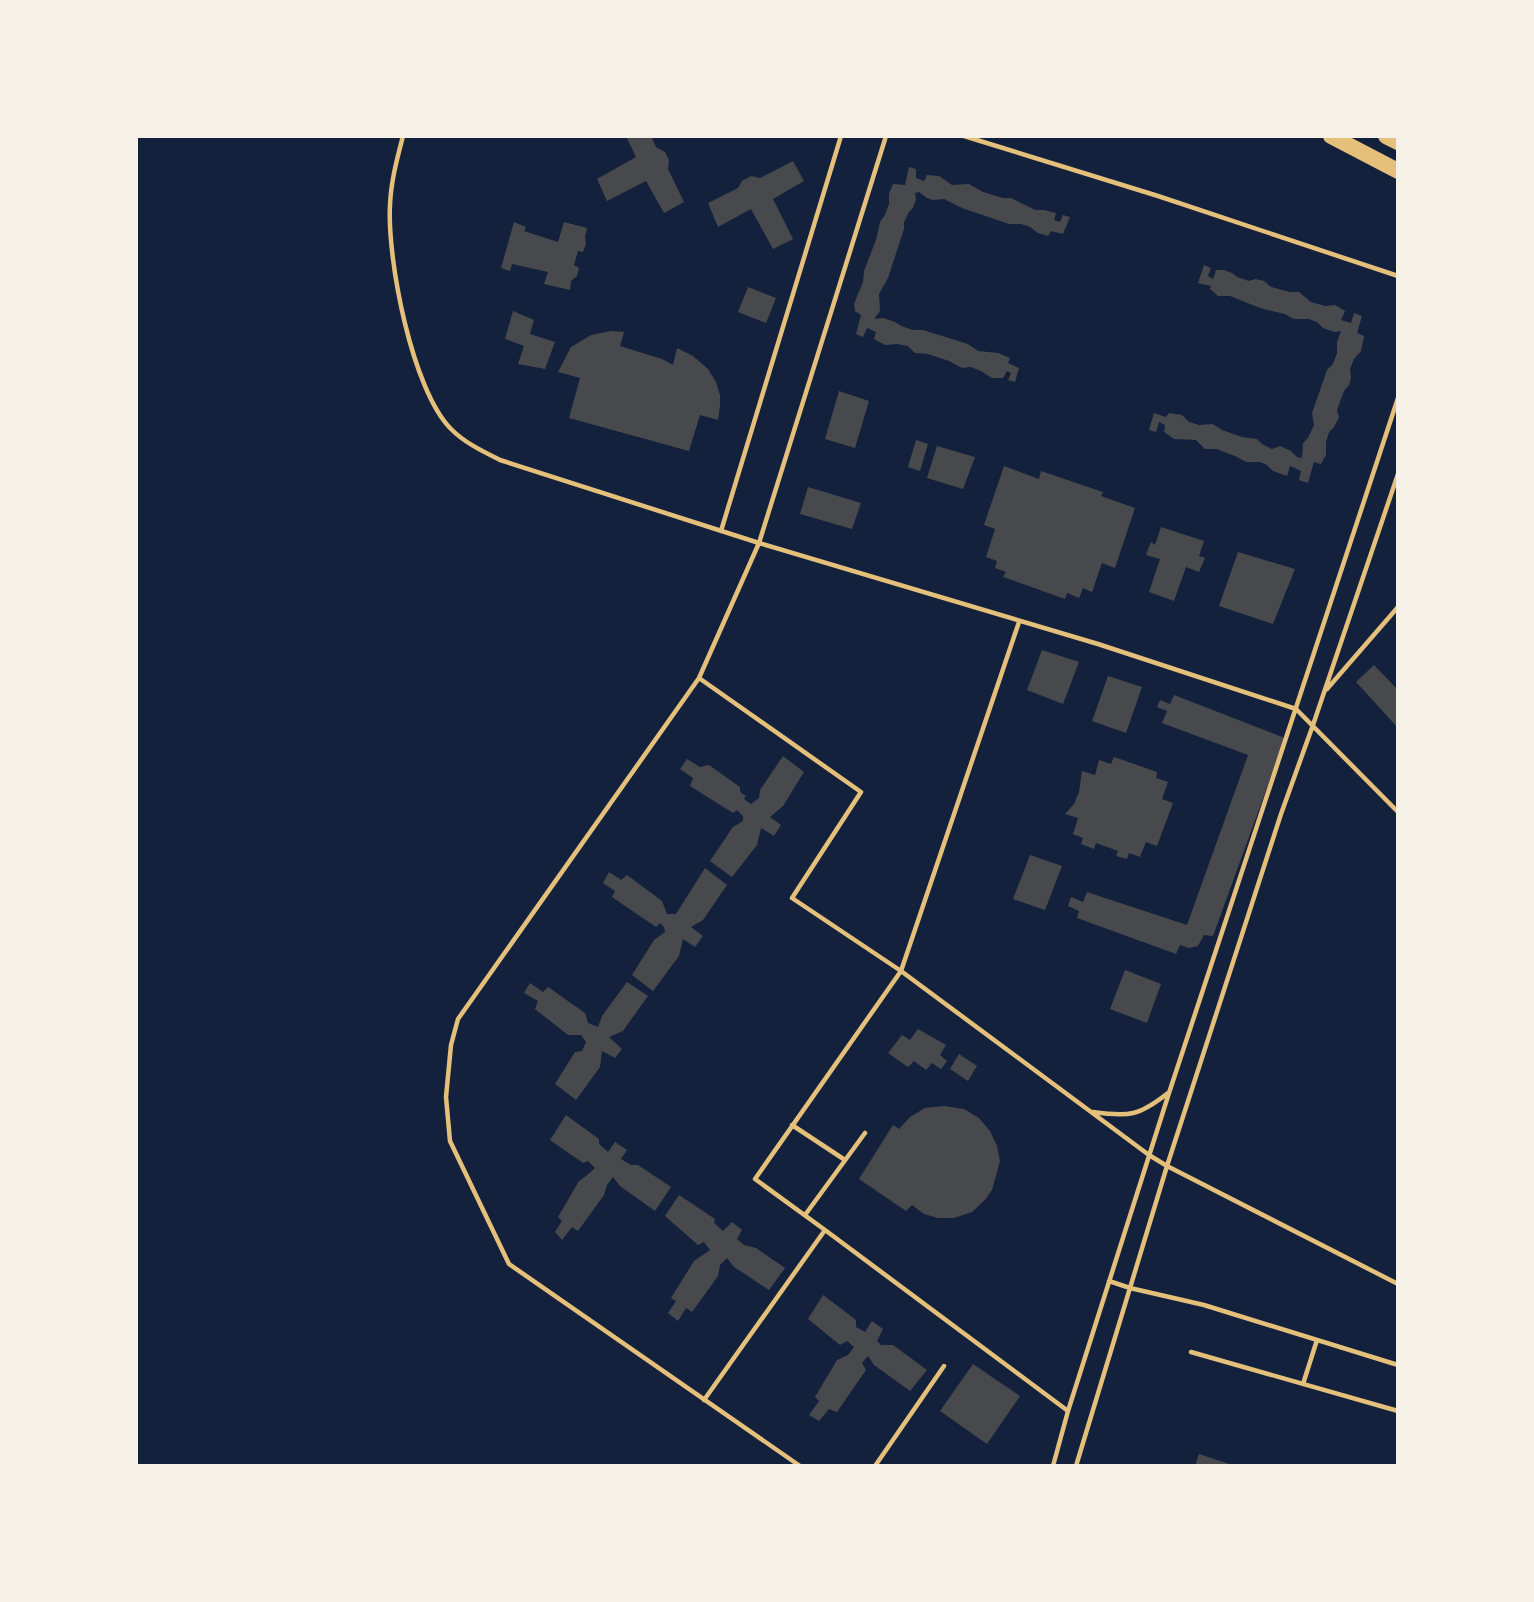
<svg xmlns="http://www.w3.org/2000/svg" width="1534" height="1602" viewBox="0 0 1534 1602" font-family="'Varela Round',sans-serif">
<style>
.building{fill:#48494c}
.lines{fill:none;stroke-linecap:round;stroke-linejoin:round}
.service{stroke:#e5c07b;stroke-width:4.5}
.trunk{stroke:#e5c07b;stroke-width:16}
</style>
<rect width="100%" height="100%" fill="#14213d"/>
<path class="building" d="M 626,136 L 651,136 L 656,147 L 665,152 L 669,160 L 668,169 L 684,202 L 664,213 L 646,181 L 607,201 L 597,179 L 636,157 Z
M 793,161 L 804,181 L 773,199 L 793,239 L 773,249 L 751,209 L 718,227 L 708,203 L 738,188 L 742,181 L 751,176 L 760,178 Z
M 909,167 L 916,169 L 916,178 L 924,181 L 927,175 L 939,176 L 952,185 L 969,184 L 983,192 L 1003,198 L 1011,198 L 1035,210 L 1044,210 L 1056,213 L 1054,220 L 1060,222 L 1063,215 L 1070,217 L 1063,234 L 1051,231 L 1048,236 L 1038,233 L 1030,227 L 1021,224 L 1009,224 L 962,208 L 944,199 L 933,200 L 927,198 L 919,192 L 915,193 L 916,199 L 913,208 L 909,212 L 904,222 L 904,229 L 888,278 L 879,294 L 880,311 L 874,319 L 883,318 L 895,322 L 901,326 L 913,330 L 923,330 L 968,344 L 978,351 L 998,353 L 1010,358 L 1008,363 L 1019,368 L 1015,382 L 1008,380 L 1011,373 L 1007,371 L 1003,378 L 992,378 L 981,371 L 971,367 L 962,368 L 949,361 L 928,354 L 915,353 L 908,346 L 897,344 L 885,345 L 874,339 L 876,332 L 867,328 L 863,337 L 856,334 L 861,315 L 855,311 L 854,304 L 863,282 L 864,271 L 876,240 L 880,222 L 885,215 L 889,204 L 889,194 L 893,184 L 905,185 Z
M 514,222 L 526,227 L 524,231 L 558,242 L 564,222 L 587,228 L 585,237 L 586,244 L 583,252 L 578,251 L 574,265 L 579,268 L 577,276 L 571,281 L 570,290 L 544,284 L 548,272 L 512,264 L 510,271 L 501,268 Z
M 1204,265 L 1211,268 L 1208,276 L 1213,279 L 1216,270 L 1224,270 L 1232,273 L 1237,277 L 1249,281 L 1255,279 L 1264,281 L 1271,287 L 1290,292 L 1299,292 L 1311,302 L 1325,306 L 1335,305 L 1345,311 L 1341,320 L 1351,323 L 1354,313 L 1362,316 L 1357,333 L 1364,336 L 1361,351 L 1354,359 L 1350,369 L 1351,378 L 1349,385 L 1344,391 L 1337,410 L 1339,417 L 1334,427 L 1329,432 L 1326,442 L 1326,455 L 1321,464 L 1314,462 L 1308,483 L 1299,480 L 1301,471 L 1290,466 L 1287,476 L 1273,471 L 1267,465 L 1260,462 L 1246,462 L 1235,456 L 1216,449 L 1205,449 L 1196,440 L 1174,439 L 1164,432 L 1165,425 L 1159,422 L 1156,432 L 1149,430 L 1154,413 L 1166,417 L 1169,413 L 1182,415 L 1189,422 L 1199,425 L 1213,424 L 1222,430 L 1242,437 L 1257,439 L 1262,444 L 1272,449 L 1280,446 L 1291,451 L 1297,457 L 1302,458 L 1303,443 L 1308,438 L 1314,425 L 1312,413 L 1327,370 L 1333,364 L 1337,353 L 1337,342 L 1341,331 L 1335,332 L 1323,328 L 1317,322 L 1309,319 L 1294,319 L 1285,314 L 1260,308 L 1230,296 L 1218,296 L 1210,289 L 1211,286 L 1198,283 Z
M 748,287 L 776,298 L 766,323 L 738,312 Z
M 513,311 L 534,320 L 530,334 L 555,342 L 545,369 L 518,364 L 524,346 L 505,339 Z
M 611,331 L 624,332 L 620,346 L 662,359 L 673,365 L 677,348 L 693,356 L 708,369 L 716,382 L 720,395 L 720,406 L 718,420 L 700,415 L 689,451 L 569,418 L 580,378 L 558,372 L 571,347 L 591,335 Z
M 839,391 L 869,401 L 855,448 L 825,439 Z
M 916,440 L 928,444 L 920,471 L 908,467 Z
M 937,446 L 975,457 L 963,489 L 927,478 Z
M 1004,466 L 1039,479 L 1041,471 L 1103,492 L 1101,496 L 1135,508 L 1115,568 L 1102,563 L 1092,592 L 1083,588 L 1079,598 L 1067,593 L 1065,599 L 1003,577 L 1006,572 L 995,568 L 997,561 L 986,557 L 995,529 L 984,525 Z
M 808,487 L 861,503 L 852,529 L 800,514 Z
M 1161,527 L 1204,541 L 1199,556 L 1205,558 L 1199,572 L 1186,567 L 1174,601 L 1149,592 L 1160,559 L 1146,555 L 1151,542 L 1155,545 Z
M 1238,552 L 1295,569 L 1273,624 L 1219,606 Z
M 1042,650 L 1079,662 L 1063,704 L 1027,690 Z
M 1374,665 L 1398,690 L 1398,728 L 1356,682 Z
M 1108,676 L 1142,687 L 1126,733 L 1092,721 Z
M 1174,695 L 1285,738 L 1213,936 L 1204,935 L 1198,946 L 1189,948 L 1180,945 L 1176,954 L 1077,918 L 1079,911 L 1068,906 L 1071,897 L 1083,902 L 1087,892 L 1187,925 L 1248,755 L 1162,723 L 1167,711 L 1157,707 L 1160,700 L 1170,704 Z
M 783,756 L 804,772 L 783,806 L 770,817 L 781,825 L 774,836 L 761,828 L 757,845 L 732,877 L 710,861 L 733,827 L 743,821 L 743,816 L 737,810 L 733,813 L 690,786 L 693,778 L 680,769 L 687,759 L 700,767 L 709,765 L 740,787 L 740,792 L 746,796 L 744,799 L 751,804 L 759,798 L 760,790 Z
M 1114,757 L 1157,772 L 1156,778 L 1168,782 L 1162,799 L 1173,803 L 1157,846 L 1146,842 L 1140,857 L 1129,853 L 1127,859 L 1116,856 L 1118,851 L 1096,843 L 1094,849 L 1081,844 L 1083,838 L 1073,834 L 1078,818 L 1065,814 L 1074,804 L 1079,792 L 1082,771 L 1095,775 L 1099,760 L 1111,764 Z
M 1030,855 L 1062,866 L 1045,910 L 1013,899 Z
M 705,868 L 727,885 L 703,920 L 691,927 L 703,936 L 695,947 L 683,939 L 679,956 L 653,991 L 632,975 L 654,940 L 665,932 L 664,927 L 660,923 L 656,927 L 612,897 L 615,891 L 603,883 L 609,872 L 621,880 L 627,875 L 662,901 L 667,914 L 676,914 Z
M 1125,970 L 1161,984 L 1147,1023 L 1110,1009 Z
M 627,982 L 648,996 L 623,1031 L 609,1037 L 622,1049 L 615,1058 L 602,1051 L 600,1067 L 576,1100 L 555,1084 L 575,1052 L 582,1051 L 586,1042 L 581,1035 L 568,1035 L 535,1009 L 538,1001 L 524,993 L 530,983 L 543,992 L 548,987 L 585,1013 L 588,1023 L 598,1027 L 602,1016 Z
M 918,1029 L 946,1045 L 940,1055 L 947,1061 L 941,1069 L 932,1063 L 926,1070 L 914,1061 L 908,1067 L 888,1053 L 902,1035 L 910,1040 Z
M 959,1054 L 977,1066 L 968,1081 L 950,1069 Z
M 944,1106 L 964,1109 L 979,1118 L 990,1131 L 997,1146 L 1000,1161 L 992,1190 L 985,1200 L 972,1212 L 954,1218 L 938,1218 L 924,1214 L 912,1205 L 906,1211 L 859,1179 L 893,1125 L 899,1129 L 910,1117 L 925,1108 Z
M 566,1115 L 599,1139 L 599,1144 L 608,1152 L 615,1142 L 627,1150 L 621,1159 L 631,1165 L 638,1165 L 671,1187 L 655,1211 L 620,1186 L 613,1177 L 607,1185 L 604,1195 L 578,1231 L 572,1227 L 562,1240 L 555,1232 L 562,1221 L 558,1217 L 579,1181 L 585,1177 L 595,1168 L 588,1161 L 583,1163 L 550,1140 Z
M 679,1195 L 715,1219 L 714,1223 L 723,1231 L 732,1222 L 742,1230 L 737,1239 L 744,1245 L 756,1248 L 785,1268 L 769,1290 L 734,1267 L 727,1258 L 720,1265 L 718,1276 L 692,1312 L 686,1308 L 678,1321 L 668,1313 L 676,1301 L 671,1298 L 694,1261 L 710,1250 L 704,1242 L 698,1245 L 665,1216 Z
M 823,1295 L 856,1320 L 856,1327 L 865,1332 L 872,1321 L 883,1329 L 877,1341 L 881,1345 L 893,1345 L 927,1370 L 910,1391 L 874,1365 L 868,1356 L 862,1363 L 866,1370 L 837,1412 L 829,1409 L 819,1421 L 809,1415 L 819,1401 L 815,1397 L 837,1360 L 848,1355 L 854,1347 L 847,1341 L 840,1345 L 808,1319 Z
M 973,1364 L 1020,1396 L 987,1444 L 940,1411 Z
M 1199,1454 L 1232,1465 L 1232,1466 L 1195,1466 Z"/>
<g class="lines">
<path class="service" d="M 403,136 C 397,159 391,181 390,205 C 387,259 412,390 451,429 C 465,443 482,451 500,460 L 759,543 L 1098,644 L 1296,709 L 1398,812
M 964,136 L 1158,196 L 1398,276
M 721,531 L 841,136
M 699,678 L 861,792 L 792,898 L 901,971 L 1149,1155 L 1167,1166 L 1398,1284
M 1327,689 L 1398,607
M 1093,1112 C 1129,1117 1139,1116 1168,1093
M 792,1125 L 845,1160
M 805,1215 L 865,1133
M 825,1230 L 755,1179 L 901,971 L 1019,622
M 1109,1281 L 1130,1288 L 1204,1305 L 1398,1365
M 1191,1352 L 1398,1411
M 1303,1384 L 1317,1340
M 704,1400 L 825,1230 L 1068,1411
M 800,1466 L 509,1264 L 450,1141 L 446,1097 L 451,1045 L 458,1019 L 699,678 L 759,543 L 886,136
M 875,1466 L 944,1366
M 1053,1466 L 1068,1411 L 1169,1093 L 1398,398
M 1076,1466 L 1167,1166 L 1281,814 L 1313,725 L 1398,474"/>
<path class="trunk" d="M 1331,136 L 1398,171
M 1386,136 L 1398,142"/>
</g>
<rect width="1534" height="1602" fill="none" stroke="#f6f1e7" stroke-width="276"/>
</svg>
